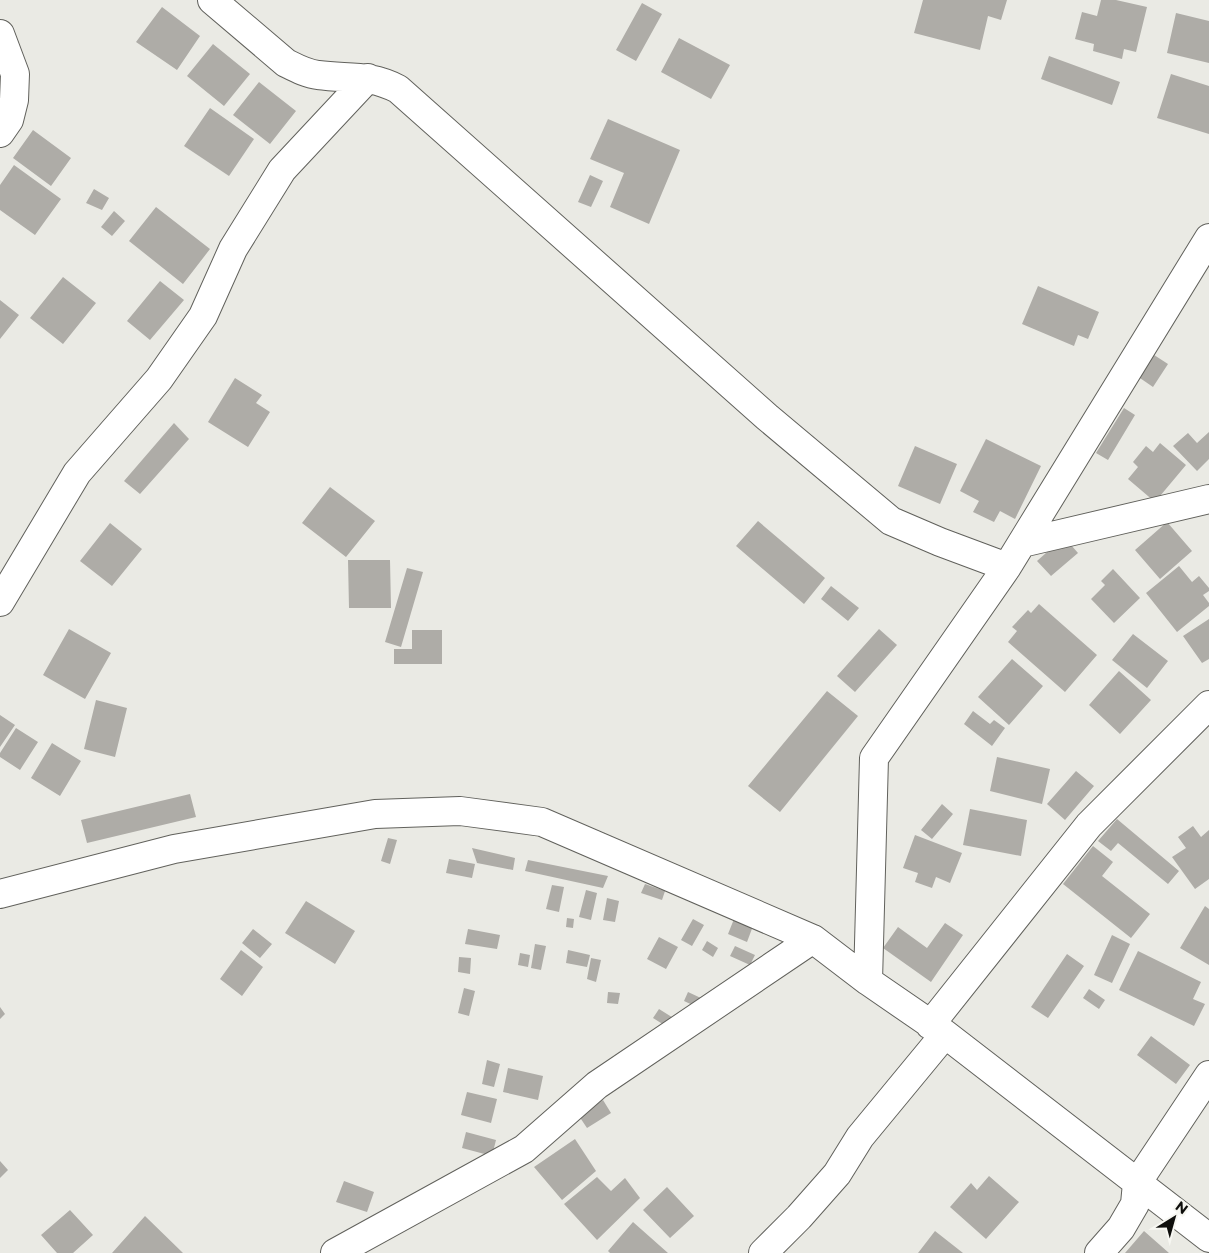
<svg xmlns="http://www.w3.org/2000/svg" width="1209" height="1253" viewBox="0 0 1209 1253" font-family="Montserrat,sans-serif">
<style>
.building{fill:#aeaca7}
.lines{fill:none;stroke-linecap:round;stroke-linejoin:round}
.minor-casing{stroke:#61615c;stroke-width:30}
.minor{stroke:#fff;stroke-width:28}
</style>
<rect width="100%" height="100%" fill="#eaeae4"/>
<path class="building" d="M 923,0 L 1007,0 L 1001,20 L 988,16 L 980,50 L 914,33 Z
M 1101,0 L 1116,0 L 1147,7 L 1136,52 L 1124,49 L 1122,59 L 1093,51 L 1094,44 L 1075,39 L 1082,12 L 1097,16 Z
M 642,3 L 662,14 L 636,61 L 616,50 Z
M 162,7 L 200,36 L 177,70 L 136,42 Z
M 1176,13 L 1209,21 L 1209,63 L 1167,53 Z
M 679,38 L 730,65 L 711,99 L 661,72 Z
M 213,44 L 250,74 L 224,106 L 187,76 Z
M 1049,56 L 1120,82 L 1112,105 L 1041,79 Z
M 1171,74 L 1209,86 L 1209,134 L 1157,118 Z
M 259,82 L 296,111 L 270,144 L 233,115 Z
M 210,108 L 254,139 L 229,176 L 184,146 Z
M 608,119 L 680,150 L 649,224 L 610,207 L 624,173 L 590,159 Z
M 33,130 L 71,158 L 51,186 L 13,158 Z
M 14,165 L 61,199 L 35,235 L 0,210 L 0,185 Z
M 590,175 L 603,181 L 591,207 L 578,202 Z
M 94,189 L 109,198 L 102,210 L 86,203 Z
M 156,207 L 210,249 L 183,284 L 129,241 Z
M 114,211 L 125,221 L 112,236 L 101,227 Z
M 63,277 L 96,303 L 63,344 L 30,318 Z
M 160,281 L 184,300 L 150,340 L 127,321 Z
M 1038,286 L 1099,312 L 1088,339 L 1078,335 L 1074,346 L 1022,324 Z
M 0,300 L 19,315 L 0,339 Z
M 1151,353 L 1168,364 L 1153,387 L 1137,376 Z
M 235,378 L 262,395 L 256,403 L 270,412 L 248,447 L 208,422 Z
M 1124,408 L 1135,415 L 1108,460 L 1096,453 Z
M 174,423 L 189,439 L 140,494 L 124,481 Z
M 1209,432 L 1209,459 L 1197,471 L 1173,446 L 1188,433 L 1197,443 Z
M 986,439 L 1041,466 L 1015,519 L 1000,511 L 994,522 L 973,512 L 979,501 L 960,491 Z
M 1160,443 L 1186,465 L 1155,502 L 1128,479 L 1138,467 L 1133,462 L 1146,446 L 1153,452 Z
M 915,446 L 957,464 L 940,504 L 898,486 Z
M 330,487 L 375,521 L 346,557 L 302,523 Z
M 758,521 L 825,578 L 804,604 L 736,546 Z
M 1167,522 L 1192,551 L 1160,579 L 1135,550 Z
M 110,523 L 142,549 L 112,586 L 80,561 Z
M 1064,537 L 1078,553 L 1051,576 L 1037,561 Z
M 348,560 L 390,560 L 391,608 L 349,608 Z
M 1179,566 L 1192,582 L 1199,576 L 1209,588 L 1209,591 L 1203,595 L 1209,603 L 1209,606 L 1177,632 L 1146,593 Z
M 407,568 L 423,572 L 401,647 L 385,642 Z
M 1113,569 L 1140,598 L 1114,623 L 1091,599 L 1105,585 L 1101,581 Z
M 831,586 L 859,608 L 848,621 L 821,599 Z
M 1039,604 L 1097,655 L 1065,692 L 1008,642 L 1017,631 L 1012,627 L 1028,610 L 1031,613 Z
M 1209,619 L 1209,659 L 1202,663 L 1183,636 Z
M 69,629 L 111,653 L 85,699 L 43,675 Z
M 879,629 L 897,645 L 855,692 L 837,676 Z
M 412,630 L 442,630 L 442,664 L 394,664 L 394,649 L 412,649 Z
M 1133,634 L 1168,661 L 1147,688 L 1112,660 Z
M 1012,659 L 1043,686 L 1009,725 L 978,697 Z
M 1119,671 L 1151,700 L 1120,734 L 1089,705 Z
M 827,691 L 858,716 L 780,812 L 748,786 Z
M 96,700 L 127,708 L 115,757 L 84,749 Z
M 973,711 L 990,724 L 994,720 L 1005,728 L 992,746 L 964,724 Z
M 0,715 L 15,725 L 0,747 Z
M 16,728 L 38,742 L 20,770 L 0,757 L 0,753 Z
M 52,743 L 81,761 L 60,796 L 31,778 Z
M 997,757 L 1050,769 L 1042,804 L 990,791 Z
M 1076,771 L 1094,786 L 1065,820 L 1047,804 Z
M 190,794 L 196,817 L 87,843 L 81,820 Z
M 942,804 L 953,814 L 932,839 L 921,830 Z
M 970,809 L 1027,820 L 1021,856 L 963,845 Z
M 1117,819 L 1179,871 L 1168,884 L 1118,843 L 1111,851 L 1098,841 Z
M 1193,826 L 1201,837 L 1209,830 L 1209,879 L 1195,889 L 1172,857 L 1186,848 L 1178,837 Z
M 915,835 L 962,853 L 950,883 L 936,877 L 932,888 L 915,882 L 918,873 L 903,868 Z
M 388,838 L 397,840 L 390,864 L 381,861 Z
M 1093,846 L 1113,862 L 1102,876 L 1150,914 L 1131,938 L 1063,884 Z
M 472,848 L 515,858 L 513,870 L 477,863 Z
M 449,859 L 475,864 L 472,878 L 446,873 Z
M 528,860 L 608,876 L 603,888 L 525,871 Z
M 645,884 L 665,891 L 662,900 L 641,893 Z
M 552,885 L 564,887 L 559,912 L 546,909 Z
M 586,890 L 597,893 L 591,920 L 579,917 Z
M 607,898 L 619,901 L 615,922 L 603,920 Z
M 306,901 L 355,931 L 335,964 L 285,933 Z
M 1205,906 L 1209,909 L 1209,965 L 1180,948 Z
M 567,918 L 574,919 L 573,928 L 566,927 Z
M 693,919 L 704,925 L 692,946 L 681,940 Z
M 734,919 L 753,926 L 747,942 L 728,934 Z
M 945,923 L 963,935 L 931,982 L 883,948 L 898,927 L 927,948 Z
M 253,929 L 272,944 L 260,958 L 242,943 Z
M 468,929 L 500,935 L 497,949 L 465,944 Z
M 1112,935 L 1130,944 L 1112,983 L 1094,975 Z
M 659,937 L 678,947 L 666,969 L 647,959 Z
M 707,941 L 718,948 L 713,957 L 702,950 Z
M 535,944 L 546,946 L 541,970 L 531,968 Z
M 735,946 L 755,955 L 750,965 L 730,956 Z
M 241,950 L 263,967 L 242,996 L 220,979 Z
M 568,950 L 590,955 L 587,967 L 566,963 Z
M 1138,951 L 1201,982 L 1193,999 L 1205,1004 L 1194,1026 L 1119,990 Z
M 520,953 L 530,955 L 528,967 L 518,965 Z
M 1067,954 L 1084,966 L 1048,1018 L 1031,1007 Z
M 459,957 L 471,958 L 470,974 L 458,972 Z
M 591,958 L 601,960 L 596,982 L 587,979 Z
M 464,988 L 475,991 L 469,1016 L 458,1013 Z
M 1089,989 L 1105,1000 L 1099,1009 L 1083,998 Z
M 608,992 L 620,993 L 618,1004 L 607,1003 Z
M 688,992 L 703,999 L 699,1008 L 684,1001 Z
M 0,1007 L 5,1014 L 0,1019 Z
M 659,1009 L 675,1019 L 669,1028 L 653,1018 Z
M 1151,1036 L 1190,1065 L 1176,1084 L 1137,1055 Z
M 487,1060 L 500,1064 L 494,1087 L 482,1084 Z
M 508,1068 L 543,1076 L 538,1100 L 503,1092 Z
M 467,1092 L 497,1099 L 491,1123 L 461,1115 Z
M 603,1100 L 611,1113 L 587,1128 L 579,1116 Z
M 466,1132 L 496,1140 L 492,1156 L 462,1148 Z
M 575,1139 L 596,1171 L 562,1200 L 534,1167 Z
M 0,1161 L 8,1170 L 0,1178 Z
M 989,1176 L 1019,1202 L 986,1239 L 950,1207 L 971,1183 L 977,1190 Z
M 597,1177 L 611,1191 L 625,1178 L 640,1198 L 597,1240 L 564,1204 Z
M 344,1181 L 374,1192 L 367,1212 L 336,1202 Z
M 667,1187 L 694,1216 L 670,1238 L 643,1210 Z
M 70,1210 L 93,1235 L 73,1253 L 57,1253 L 41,1235 Z
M 145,1216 L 183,1253 L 112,1253 Z
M 633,1222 L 668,1253 L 610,1253 L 608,1251 Z
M 935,1231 L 963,1253 L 918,1253 Z
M 1144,1231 L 1169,1253 L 1125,1253 Z"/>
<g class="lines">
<defs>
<path id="minor" d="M 212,0 L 286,63 C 296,68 307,74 318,75 C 349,79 369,74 398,89 L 767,417 L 891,521 L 940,542 L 1007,567
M 0,34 L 15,74 L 14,100 L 9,120 L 0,133
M 1022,543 L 1209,499
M 0,602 L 77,473 L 159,379 L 203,316 L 233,249 L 282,170 L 368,78
M 0,894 L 174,849 L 375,814 L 460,811 L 542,822 L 813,939 L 868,981 L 945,1034 L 1209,1238
M 868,981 L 874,758 L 1007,567 L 1209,238
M 930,1025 L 1089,825 L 1209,705
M 335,1253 L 524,1149 L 597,1085 L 813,939
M 763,1253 L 799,1217 L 837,1174 L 860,1137 L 945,1034
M 1099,1253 L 1121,1228 L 1135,1204 L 1137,1183 L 1209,1075"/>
</defs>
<use href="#minor" class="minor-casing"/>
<use href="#minor" class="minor"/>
</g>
<g transform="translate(1174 1218) rotate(37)" stroke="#f7f7f2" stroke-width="4" paint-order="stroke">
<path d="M0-4L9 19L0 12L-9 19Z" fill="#0e0e0c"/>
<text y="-8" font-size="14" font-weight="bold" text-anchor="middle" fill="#0e0e0c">N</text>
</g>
</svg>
